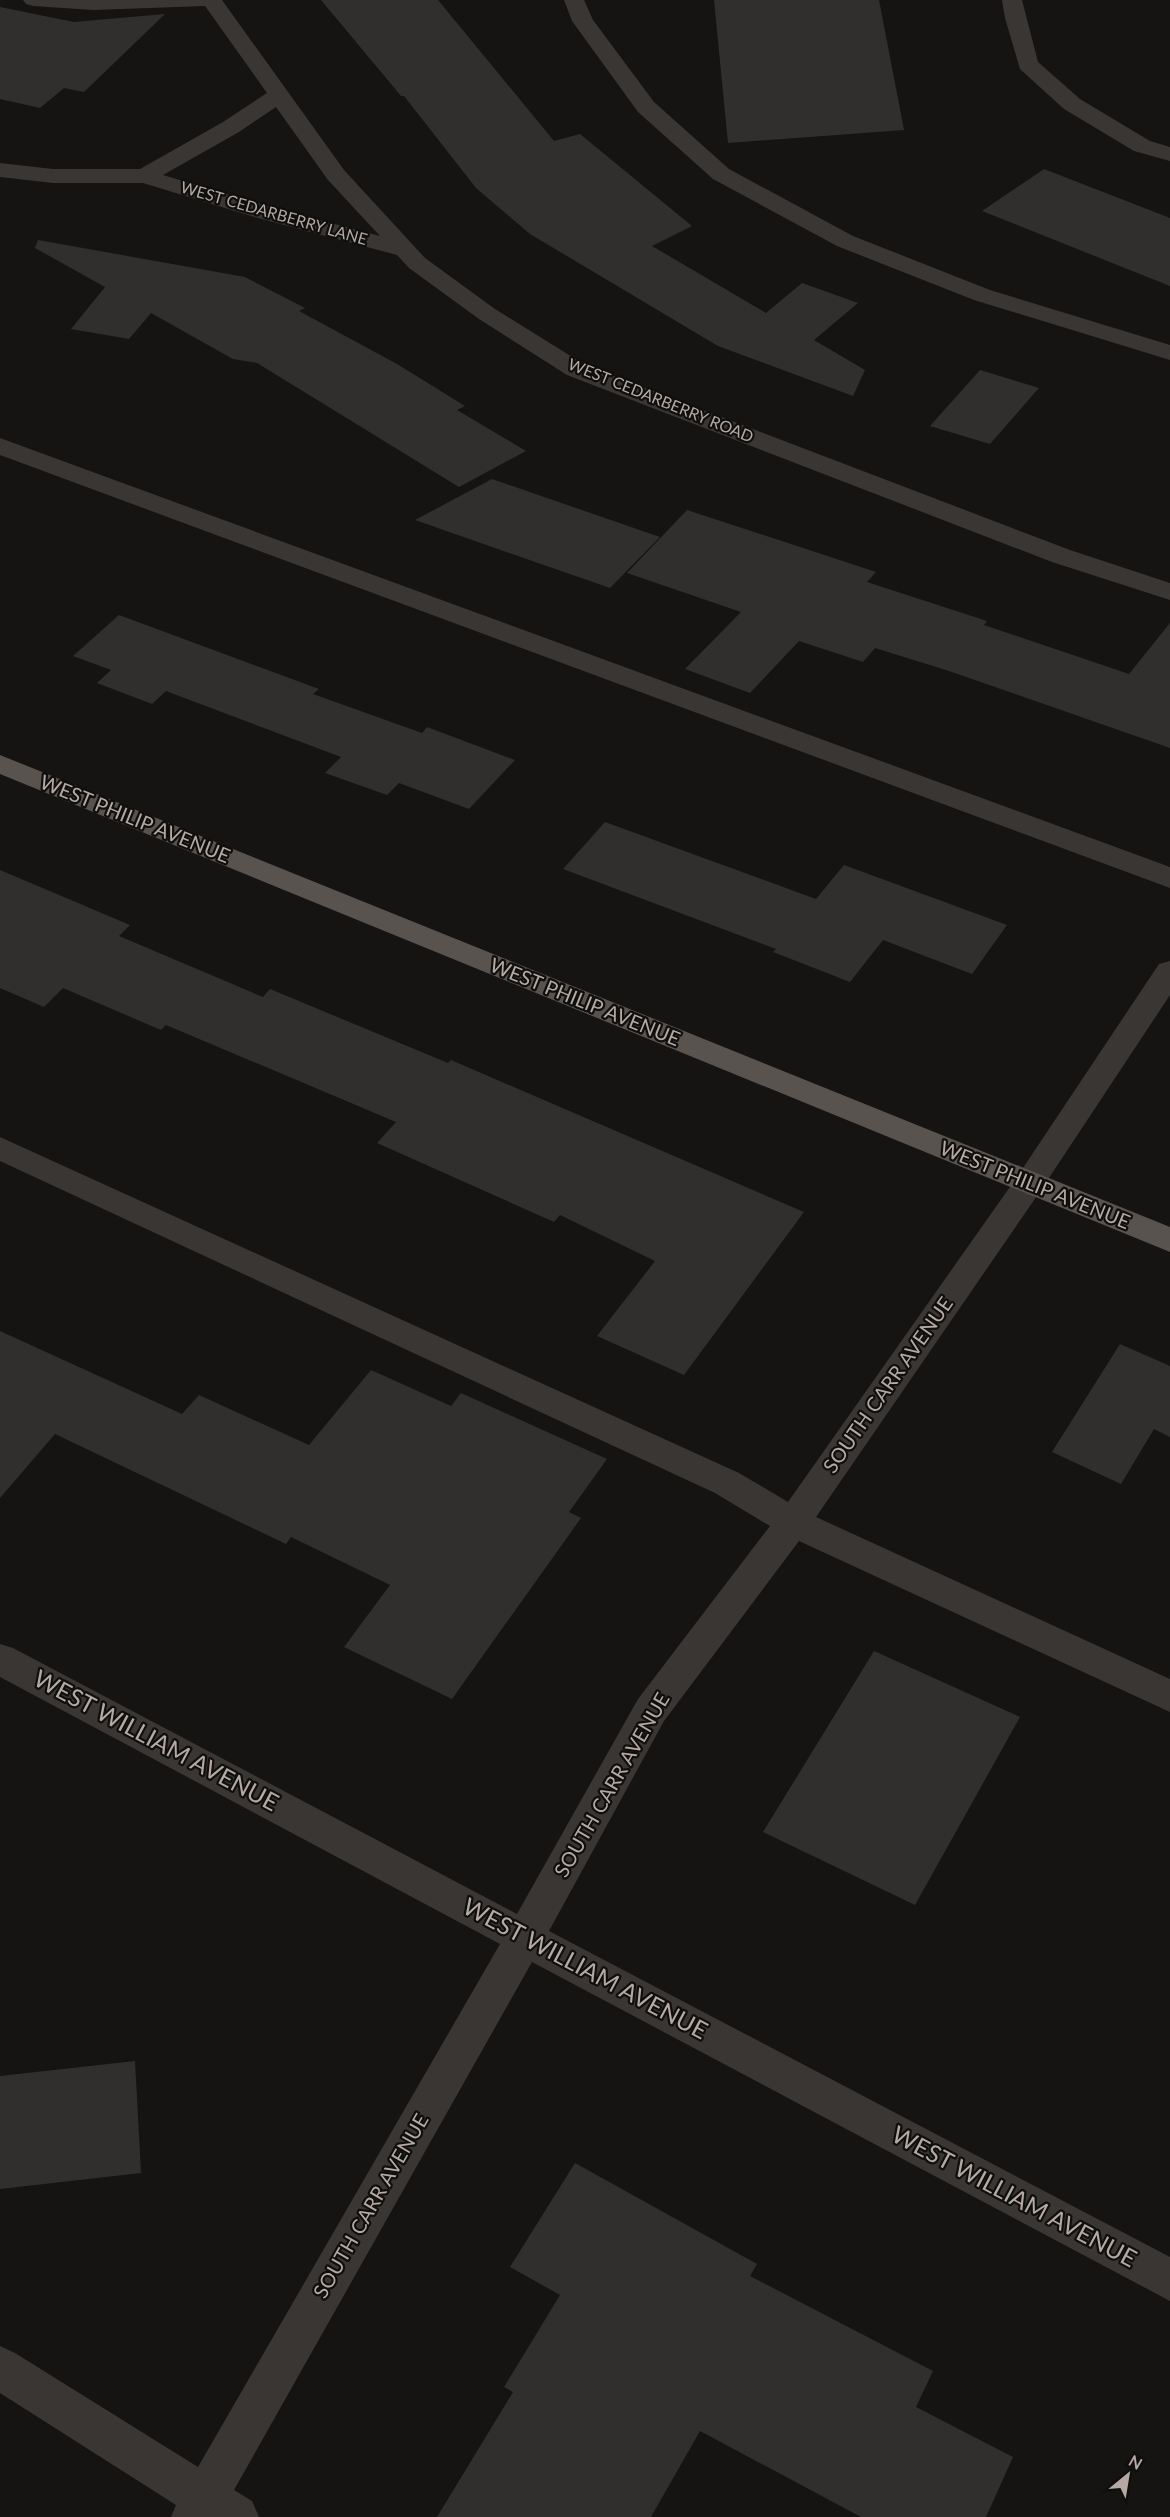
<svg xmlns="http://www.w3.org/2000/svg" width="1170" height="2517" viewBox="0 0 1170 2517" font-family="Lato,sans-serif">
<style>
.building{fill:#312f2e}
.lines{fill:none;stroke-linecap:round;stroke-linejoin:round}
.minor{fill:#3a3634;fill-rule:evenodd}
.major{fill:#59534f;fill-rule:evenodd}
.labels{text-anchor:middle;stroke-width:4.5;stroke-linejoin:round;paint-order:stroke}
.far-street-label{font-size:16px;fill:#b6a9a4;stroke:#0f0f0e}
.street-label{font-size:20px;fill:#b6a9a4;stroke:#0f0f0e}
.near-street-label{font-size:24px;fill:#b6a9a4;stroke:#0f0f0e}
</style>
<rect width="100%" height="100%" fill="#151413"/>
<path class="building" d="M 321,0 L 438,0 L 554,141 L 580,134 L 692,226 L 652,246 L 766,313 L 802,283 L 858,303 L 814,340 L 865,370 L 853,396 L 718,346 L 530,234 L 476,188 L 404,96 L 401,96 Z
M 714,0 L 879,0 L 904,130 L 728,143 Z
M 0,7 L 74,22 L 165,14 L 84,92 L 64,88 L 40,108 L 0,99 Z
M 1044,169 L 1170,218 L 1170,286 L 982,211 Z
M 38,240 L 245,277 L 305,308 L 299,311 L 397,364 L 465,406 L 457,410 L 526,451 L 459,487 L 257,363 L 233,359 L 151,313 L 129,339 L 71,329 L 105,287 L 35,248 Z
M 980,370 L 1039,388 L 990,444 L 930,426 Z
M 492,479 L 660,537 L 610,588 L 415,520 Z
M 687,510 L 876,572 L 867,582 L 987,621 L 984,625 L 1129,674 L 1170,623 L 1170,748 L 949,671 L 875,648 L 863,662 L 799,641 L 750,693 L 685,669 L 741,612 L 627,573 Z
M 119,615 L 319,689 L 313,694 L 422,733 L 427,727 L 515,760 L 469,809 L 399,783 L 387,795 L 325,773 L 341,757 L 166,691 L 152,704 L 97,683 L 111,670 L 73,656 Z
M 605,822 L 816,899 L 844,865 L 1007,925 L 972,974 L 883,940 L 850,982 L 773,952 L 776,949 L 563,869 Z
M 0,870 L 130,925 L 119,936 L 263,997 L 270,989 L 448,1063 L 451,1060 L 804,1212 L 684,1375 L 597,1336 L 655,1261 L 560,1215 L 554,1222 L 377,1143 L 396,1122 L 166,1025 L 161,1030 L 63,988 L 44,1007 L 0,988 Z
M 0,1331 L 182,1414 L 199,1395 L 309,1445 L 371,1370 L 451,1406 L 461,1393 L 607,1459 L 569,1512 L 581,1518 L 452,1699 L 344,1647 L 390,1585 L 291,1537 L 286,1544 L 55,1434 L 0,1498 Z
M 1120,1344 L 1170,1366 L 1170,1437 L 1154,1429 L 1121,1484 L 1052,1452 Z
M 874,1651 L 1020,1717 L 915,1905 L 763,1832 Z
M 135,2061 L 141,2173 L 0,2189 L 0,2076 Z
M 575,2163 L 757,2264 L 750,2276 L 933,2371 L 916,2407 L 1013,2457 L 986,2517 L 861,2517 L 700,2431 L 651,2517 L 437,2517 L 513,2392 L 504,2387 L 560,2295 L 510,2267 Z"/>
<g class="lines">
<path class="minor" d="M 23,0 L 222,0 L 344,170 L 425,258 L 495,309 L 585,365 L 1070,550 L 1170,583 L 1170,600 L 1052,562 L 567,375 L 479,319 L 409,268 L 397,255 L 258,218 L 143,183 L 53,183 L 0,177 L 0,163 L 53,169 L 140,169 L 223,122 L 267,93 L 205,6 L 93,10 L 33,6 L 26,4 ZM 276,107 L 328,180 L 380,236 L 274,208 L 163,175 L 239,132 Z
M 564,0 L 584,0 L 593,20 L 654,102 L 729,169 L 853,236 L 990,290 L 1170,345 L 1170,360 L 974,300 L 837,246 L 713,179 L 638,112 L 572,21 Z
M 1002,0 L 1022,0 L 1038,62 L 1080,99 L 1150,141 L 1170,147 L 1170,161 L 1134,151 L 1064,109 L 1020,69 L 1005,18 Z
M 0,438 L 1170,867 L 1170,888 L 0,455 Z
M 1170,961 L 1170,995 L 1041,1190 L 816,1517 L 1170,1679 L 1170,1712 L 799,1541 L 664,1721 L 549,1931 L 1170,2257 L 1170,2301 L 532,1962 L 234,2490 L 252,2501 L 259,2517 L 171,2517 L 176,2505 L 0,2393 L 0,2346 L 15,2353 L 198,2467 L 500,1944 L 0,1677 L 0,1644 L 13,1648 L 517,1914 L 638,1699 L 770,1526 L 715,1493 L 0,1161 L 0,1137 L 739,1473 L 788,1502 L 1019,1174 L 1159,964 Z"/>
<path class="major" d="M 0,755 L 1170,1227 L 1170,1252 L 0,774 Z"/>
</g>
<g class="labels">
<g class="far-street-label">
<text transform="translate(274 213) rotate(16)" y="6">WEST CEDARBERRY LANE</text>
<text transform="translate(661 400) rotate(22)" y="6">WEST CEDARBERRY ROAD</text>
</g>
<g class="street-label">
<text transform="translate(135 819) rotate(22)" y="7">WEST PHILIP AVENUE</text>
<text transform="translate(585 1002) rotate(22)" y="7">WEST PHILIP AVENUE</text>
<text transform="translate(1035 1185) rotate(22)" y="7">WEST PHILIP AVENUE</text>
<text transform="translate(888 1385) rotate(-55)" y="7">SOUTH CARR AVENUE</text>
<text transform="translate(612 1785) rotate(-60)" y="7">SOUTH CARR AVENUE</text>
<text transform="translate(371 2206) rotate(-60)" y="7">SOUTH CARR AVENUE</text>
</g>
<g class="near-street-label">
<text transform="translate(156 1741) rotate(28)" y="8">WEST WILLIAM AVENUE</text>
<text transform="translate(585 1969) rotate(28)" y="8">WEST WILLIAM AVENUE</text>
<text transform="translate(1014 2197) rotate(28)" y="8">WEST WILLIAM AVENUE</text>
</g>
</g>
<g transform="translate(1128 2475) rotate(30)" stroke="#0f0f0e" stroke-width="4.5" paint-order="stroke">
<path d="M0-4.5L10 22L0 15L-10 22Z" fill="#b6a9a4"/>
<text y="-9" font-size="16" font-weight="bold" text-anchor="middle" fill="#b6a9a4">N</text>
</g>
</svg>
